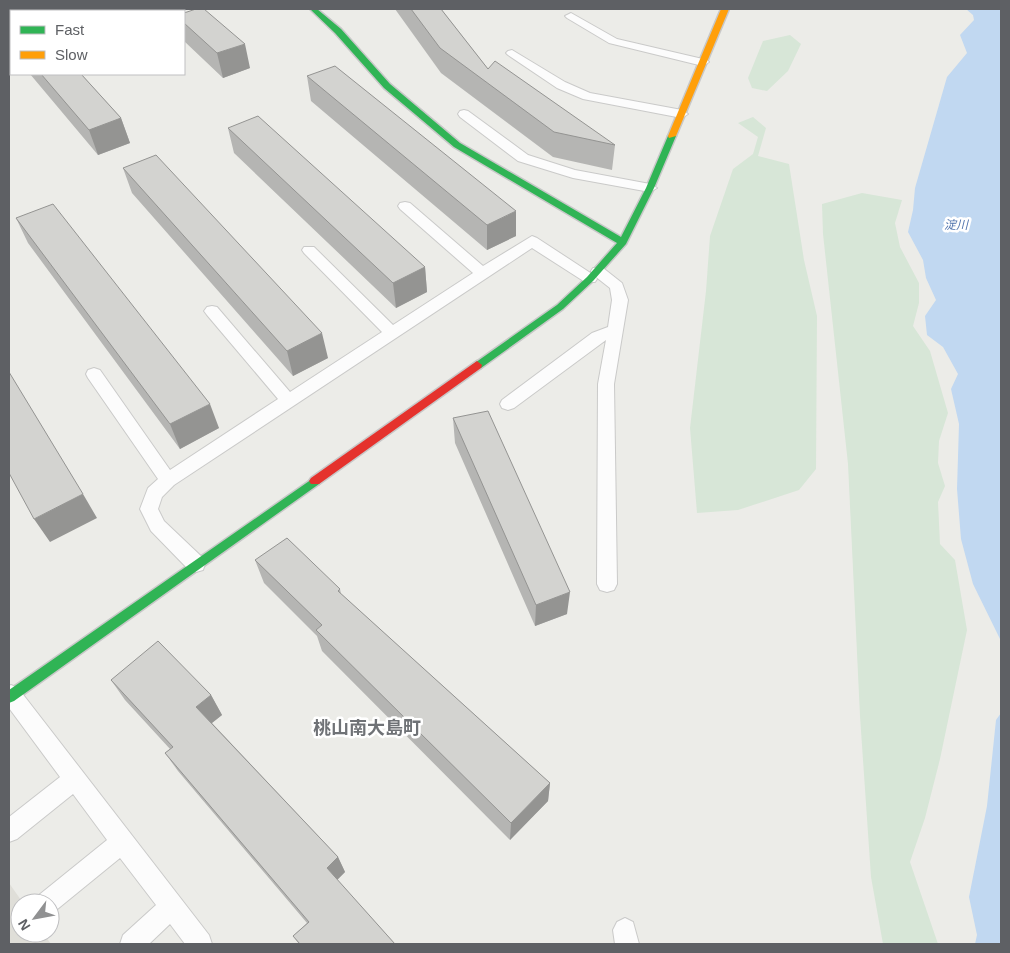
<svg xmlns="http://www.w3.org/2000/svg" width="1010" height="953" viewBox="0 0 1010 953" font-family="Helvetica,'Noto Sans JP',sans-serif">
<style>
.education{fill:#dfded8}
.green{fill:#d7e6d7}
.water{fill:#c1d8f1}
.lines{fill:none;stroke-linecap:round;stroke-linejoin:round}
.lane-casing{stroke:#cacac9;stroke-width:2}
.fast-casing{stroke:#c8c8c8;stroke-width:3}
.slow-casing{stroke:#c8c8c8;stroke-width:3}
.jam-casing{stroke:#c8c8c8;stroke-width:3}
.lane{fill:#fcfcfc;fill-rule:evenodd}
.fast{fill:#30b455;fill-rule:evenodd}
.slow{fill:#ff9f0a;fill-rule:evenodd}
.jam{fill:#e5322d;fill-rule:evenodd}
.wall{fill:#b5b5b3}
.shaded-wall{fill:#949492}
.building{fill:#d3d3d0;stroke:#949492}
.labels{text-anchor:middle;stroke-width:5;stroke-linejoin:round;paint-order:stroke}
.far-water-label{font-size:12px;font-style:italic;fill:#5174ae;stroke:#fff}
.near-neighbourhood-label{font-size:18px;font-weight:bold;fill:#6f7276;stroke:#fff}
</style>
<rect width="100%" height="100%" fill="#ecece8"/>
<path class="education" d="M 9,883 L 23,903 L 20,903 L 20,933 L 43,933 L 51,944 L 9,944 Z"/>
<path class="green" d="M 790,35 L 801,44 L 788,71 L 767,91 L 752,88 L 748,78 L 763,41 Z
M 753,117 L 766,128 L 758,156 L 789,164 L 804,260 L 817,316 L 816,469 L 799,490 L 738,510 L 697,513 L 690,428 L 706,291 L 710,236 L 733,169 L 753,154 L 758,137 L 738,123 Z
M 862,193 L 902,200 L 895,223 L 900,247 L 919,283 L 919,303 L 913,326 L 930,351 L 948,413 L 939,441 L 938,463 L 945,486 L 938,502 L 940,544 L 955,560 L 967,630 L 940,759 L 925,818 L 910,862 L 938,944 L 883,944 L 871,877 L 860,716 L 848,464 L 823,234 L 822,204 Z"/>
<path class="water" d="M 966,9 L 1001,9 L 1001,641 L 973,584 L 961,539 L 957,489 L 959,424 L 951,389 L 958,374 L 943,347 L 927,335 L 925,316 L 936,300 L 926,278 L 923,260 L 908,232 L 913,210 L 915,188 L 947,77 L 967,53 L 960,35 L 974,20 L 973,15 Z
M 1001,713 L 1001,944 L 975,944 L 977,935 L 969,897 L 987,806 L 996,720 Z"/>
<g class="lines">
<defs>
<path id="lane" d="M 571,13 L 617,39 L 707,60 L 709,62 L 703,66 L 609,43 L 567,18 L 565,16 Z
M 512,50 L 565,82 L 590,93 L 682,110 L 688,114 L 682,118 L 583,99 L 557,88 L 508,55 L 506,53 L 508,51 Z
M 464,110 L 468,111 L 528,155 L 575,170 L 650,184 L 657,188 L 650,192 L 573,178 L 518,161 L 460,117 L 458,114 L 460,111 Z
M 405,202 L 410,203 L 483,266 L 532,236 L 537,238 L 592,274 L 591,271 L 593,268 L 603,268 L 622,283 L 628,300 L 614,384 L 617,584 L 614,590 L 607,592 L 600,590 L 597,584 L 598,384 L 606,340 L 514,408 L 508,410 L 502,408 L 500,404 L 502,400 L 592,333 L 608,327 L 612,300 L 610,288 L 596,277 L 597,279 L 595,282 L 585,282 L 532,248 L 174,485 L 162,497 L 158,509 L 164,521 L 203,558 L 205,564 L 203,570 L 196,572 L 189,570 L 151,531 L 140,509 L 148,488 L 158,479 L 88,378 L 86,374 L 88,370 L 94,368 L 100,370 L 170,470 L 278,399 L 207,315 L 204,311 L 207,307 L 212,306 L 217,307 L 290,392 L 382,332 L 304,253 L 302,250 L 304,247 L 314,247 L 393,325 L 473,273 L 400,209 L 398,206 L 400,203 Z
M 11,685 L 18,688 L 209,935 L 212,944 L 185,944 L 170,924 L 149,944 L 120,944 L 123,935 L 156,905 L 120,858 L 55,911 L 50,914 L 50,903 L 35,903 L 39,895 L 107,840 L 73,794 L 17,839 L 9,842 L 9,817 L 60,777 L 9,708 L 9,686 Z
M 625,918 L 633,922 L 639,944 L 615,944 L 613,930 L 617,922 Z"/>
<path id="fast" d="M 310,9 L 317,9 L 341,29 L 390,84 L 460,143 L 621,237 L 646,188 L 668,136 L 672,134 L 676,136 L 654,188 L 626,244 L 593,281 L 563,309 L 481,368 L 473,368 L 472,365 L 557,305 L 587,277 L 617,243 L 454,147 L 384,88 L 335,33 Z
M 315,477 L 319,478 L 321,481 L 319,484 L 14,701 L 9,703 L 9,690 Z"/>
<path id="slow" d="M 721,9 L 729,9 L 676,136 L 669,138 L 668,136 Z"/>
<path id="jam" d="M 477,361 L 482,365 L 481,368 L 319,484 L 311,484 L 309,481 L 311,478 Z"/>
</defs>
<use href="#lane" class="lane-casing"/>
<use href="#fast" class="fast-casing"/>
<use href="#slow" class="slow-casing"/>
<use href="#jam" class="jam-casing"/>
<use href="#lane" class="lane"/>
<use href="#fast" class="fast"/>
<use href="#slow" class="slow"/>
<use href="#jam" class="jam"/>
</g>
<path class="wall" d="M 9,9 L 11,11 L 11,52 L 9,49 Z
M 87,9 L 139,9 L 140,11 L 90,11 Z
M 395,9 L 441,9 L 488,69 L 615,145 L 612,170 L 553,157 L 441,73 Z
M 184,13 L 250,68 L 223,78 L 184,41 Z
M 30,74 L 81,74 L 121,118 L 130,143 L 98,155 Z
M 307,76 L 516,236 L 487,250 L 311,101 Z
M 228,128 L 425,267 L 427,292 L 396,308 L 234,153 Z
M 123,168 L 328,358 L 293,376 L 132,193 Z
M 16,218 L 219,428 L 180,449 L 28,243 Z
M 453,418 L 567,614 L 535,626 L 455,443 Z
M 255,560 L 340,589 L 341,594 L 550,783 L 548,801 L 510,840 L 322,651 L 317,636 L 264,583 Z
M 111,680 L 211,695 L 222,715 L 212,723 L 338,857 L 345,872 L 337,880 L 395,944 L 299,944 L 293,936 L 307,923 L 178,771 L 165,753 L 170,749 L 125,700 Z"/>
<path class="shaded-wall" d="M 135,9 L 139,9 L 140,11 L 127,11 Z
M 245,44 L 250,68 L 223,78 L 217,53 Z
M 121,118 L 130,143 L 98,155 L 89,130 Z
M 516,211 L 516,236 L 487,250 L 487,225 Z
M 425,267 L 427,292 L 396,308 L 393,283 Z
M 322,333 L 328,358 L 293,376 L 287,351 Z
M 210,404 L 219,428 L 180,449 L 170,424 Z
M 83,494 L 97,518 L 50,542 L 34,519 Z
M 570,592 L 567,614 L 535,626 L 536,605 Z
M 211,695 L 222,715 L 208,726 L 196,707 Z
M 550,783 L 548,801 L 510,840 L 511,823 Z
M 338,857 L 345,872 L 334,883 L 327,868 Z"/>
<path class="building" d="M 9,9 L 22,9 L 24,11 L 11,11 L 11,39 L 9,36 Z
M 104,9 L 135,9 L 127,11 L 106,11 Z
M 196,9 L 204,9 L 245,44 L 217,53 L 184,23 L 184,13 Z
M 411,9 L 441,9 L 488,69 L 495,61 L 615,145 L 554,132 L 440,48 Z
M 335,66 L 516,211 L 487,225 L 307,76 Z
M 41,74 L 81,74 L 121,118 L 89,130 Z
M 258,116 L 425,267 L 393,283 L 228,128 Z
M 156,155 L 322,333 L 287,351 L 123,168 Z
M 53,204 L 210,404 L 170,424 L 16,218 Z
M 9,372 L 83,494 L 34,519 L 9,473 Z
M 488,411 L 570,592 L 536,605 L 453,418 Z
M 287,538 L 340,589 L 338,591 L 550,783 L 511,823 L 316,630 L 322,625 L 255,560 Z
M 158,641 L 211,695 L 196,707 L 338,857 L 327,868 L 395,944 L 300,944 L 293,936 L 309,922 L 165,753 L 173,747 L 111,680 Z"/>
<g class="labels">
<g class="far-water-label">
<text x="956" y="229">淀川</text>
</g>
<g class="near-neighbourhood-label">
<text x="367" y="734">桃山南大島町</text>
</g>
</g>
<rect width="1010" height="953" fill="none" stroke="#5e6064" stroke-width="20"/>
<rect x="10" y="10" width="175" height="65" fill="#ffffff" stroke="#bfbfc1"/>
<rect x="20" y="26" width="25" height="8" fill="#30b455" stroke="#bfbfc1"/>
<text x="55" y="35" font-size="15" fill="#5e6064">Fast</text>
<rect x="20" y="51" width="25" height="8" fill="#ff9f0a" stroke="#bfbfc1"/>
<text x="55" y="60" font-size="15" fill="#5e6064">Slow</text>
<g transform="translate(35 918) rotate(238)"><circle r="24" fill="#ffffff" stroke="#bfbfc1"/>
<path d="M0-4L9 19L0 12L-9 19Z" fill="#909192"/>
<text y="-8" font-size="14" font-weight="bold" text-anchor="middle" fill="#5e6064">N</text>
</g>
</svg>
